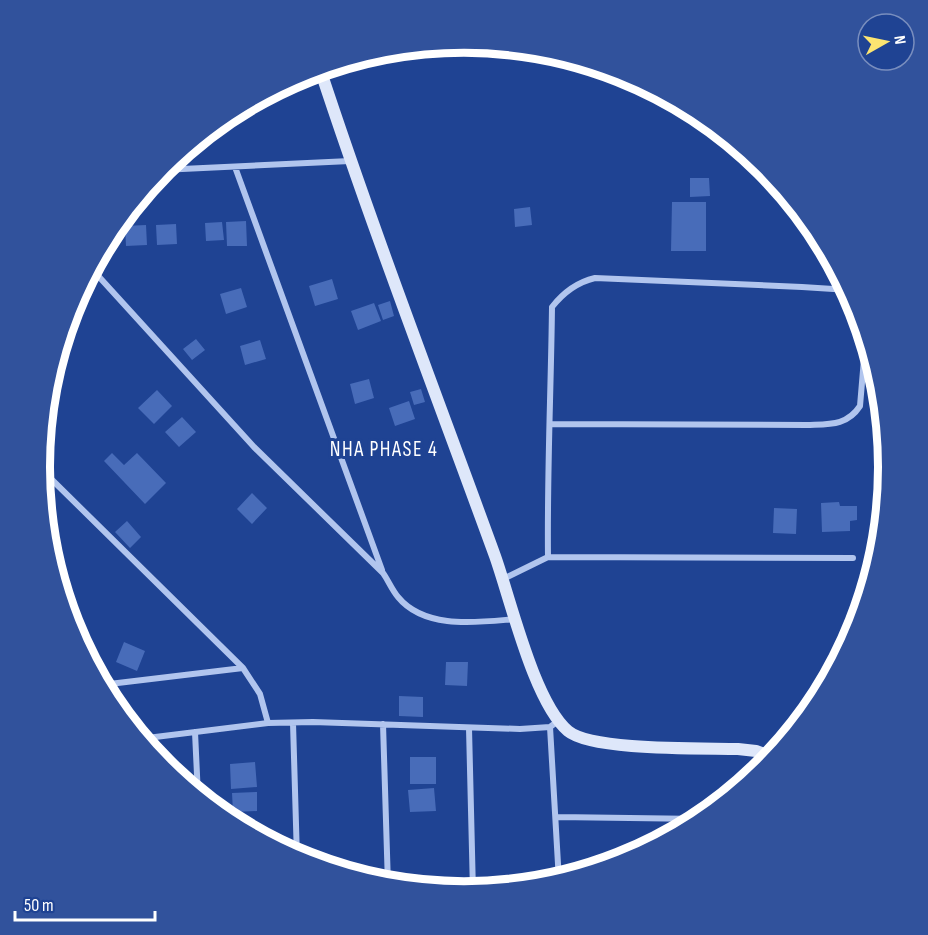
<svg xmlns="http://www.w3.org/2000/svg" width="928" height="935" viewBox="0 0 928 935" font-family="'Sofia Sans Condensed',sans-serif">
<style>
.building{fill:#486cb9}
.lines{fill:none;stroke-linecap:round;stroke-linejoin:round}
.minor{stroke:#b1c5ee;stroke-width:6}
.secondary{stroke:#dee7fa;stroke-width:12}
.labels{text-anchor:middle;stroke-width:6;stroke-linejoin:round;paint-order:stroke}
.neighbourhood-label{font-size:21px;letter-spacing:1.5px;fill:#fff;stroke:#1f4393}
.rim{fill:none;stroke:#fff;stroke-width:8}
</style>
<rect width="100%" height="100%" fill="#1f4393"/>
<path class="building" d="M 690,178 L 709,178 L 710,196 L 690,197 Z
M 672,202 L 706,202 L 706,251 L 671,251 Z
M 530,207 L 532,225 L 515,227 L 514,209 Z
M 246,221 L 247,246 L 227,246 L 226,222 Z
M 222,222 L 224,240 L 206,241 L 205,223 Z
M 176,224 L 177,244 L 157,245 L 156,225 Z
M 146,225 L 147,245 L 126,246 L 125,226 Z
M 332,279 L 338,299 L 315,306 L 309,286 Z
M 241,288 L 247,307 L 226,314 L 220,294 Z
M 390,301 L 394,316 L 383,320 L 378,305 Z
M 374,303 L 381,321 L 358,330 L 351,311 Z
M 196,339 L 205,350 L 192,360 L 183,349 Z
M 260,340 L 266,359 L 245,365 L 240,346 Z
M 369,379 L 374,398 L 355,404 L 350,384 Z
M 421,389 L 425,402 L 414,405 L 410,392 Z
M 157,390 L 172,406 L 154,424 L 138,408 Z
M 409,401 L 415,419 L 395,426 L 389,408 Z
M 182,417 L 196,432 L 179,447 L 165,432 Z
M 112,453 L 124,465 L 137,453 L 166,483 L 145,504 L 104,461 Z
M 252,493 L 267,508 L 252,524 L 237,509 Z
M 839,502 L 840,506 L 857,506 L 857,520 L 850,521 L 850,531 L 822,532 L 821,503 Z
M 774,508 L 797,509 L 796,534 L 773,533 Z
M 127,521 L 141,537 L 130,548 L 115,532 Z
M 124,642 L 145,651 L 137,671 L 116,662 Z
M 446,662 L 468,662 L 467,686 L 445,685 Z
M 399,696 L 423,697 L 423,717 L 399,716 Z
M 410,757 L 436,757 L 436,784 L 410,784 Z
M 255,762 L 257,787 L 231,789 L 230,764 Z
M 434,788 L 436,811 L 410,812 L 408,790 Z
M 257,792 L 257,811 L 233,812 L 232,793 Z
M 255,820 L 256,836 L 228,821 Z
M 378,870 L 379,884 L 349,875 L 349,871 Z"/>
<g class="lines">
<path class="minor" d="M 235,167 L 382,570
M 161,170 L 350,161
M 91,268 L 254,447 L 383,573 C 388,580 392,590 398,597 C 425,630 478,622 516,619
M 551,424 L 807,425 C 829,424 847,426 860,406 L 866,335
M 39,467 L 243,668 L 260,694 L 268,723
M 548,557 C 547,473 551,390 552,307 C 563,293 578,282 595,278 L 802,287 L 849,290
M 503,579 L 548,557 L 853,558
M 101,685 L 243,668
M 293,723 L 297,858
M 383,724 L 388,885
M 550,727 L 559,881
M 469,728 L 473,892
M 195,732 L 198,796
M 139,739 L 268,723 L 313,722 L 520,729 L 550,727 L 558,721
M 557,817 L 702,819"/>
<path class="secondary" d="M 320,69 C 374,233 436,394 495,556 C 511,601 534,702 568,731 C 592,751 702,748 738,749 L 756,751 L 773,757"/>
</g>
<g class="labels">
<g class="neighbourhood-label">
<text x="384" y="456">NHA PHASE 4</text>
</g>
</g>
<path d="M0 0H928V935H0ZM50 467a414 414 0 1 1 828 0a414 414 0 1 1-828 0Z" fill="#31529c" fill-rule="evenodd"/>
<path class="rim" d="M50 467a414 414 0 1 1 828 0a414 414 0 1 1-828 0Z"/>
<g transform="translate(886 42) rotate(81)"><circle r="28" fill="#1f4393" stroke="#798ebe" stroke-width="1.5"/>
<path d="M0-4.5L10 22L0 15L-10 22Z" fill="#fce571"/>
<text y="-9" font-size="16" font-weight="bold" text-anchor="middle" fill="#ffffff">N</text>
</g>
<path d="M15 911v9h140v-9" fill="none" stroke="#ffffff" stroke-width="3"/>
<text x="24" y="911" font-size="18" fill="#ffffff" stroke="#1f4393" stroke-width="4.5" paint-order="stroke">50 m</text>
</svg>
